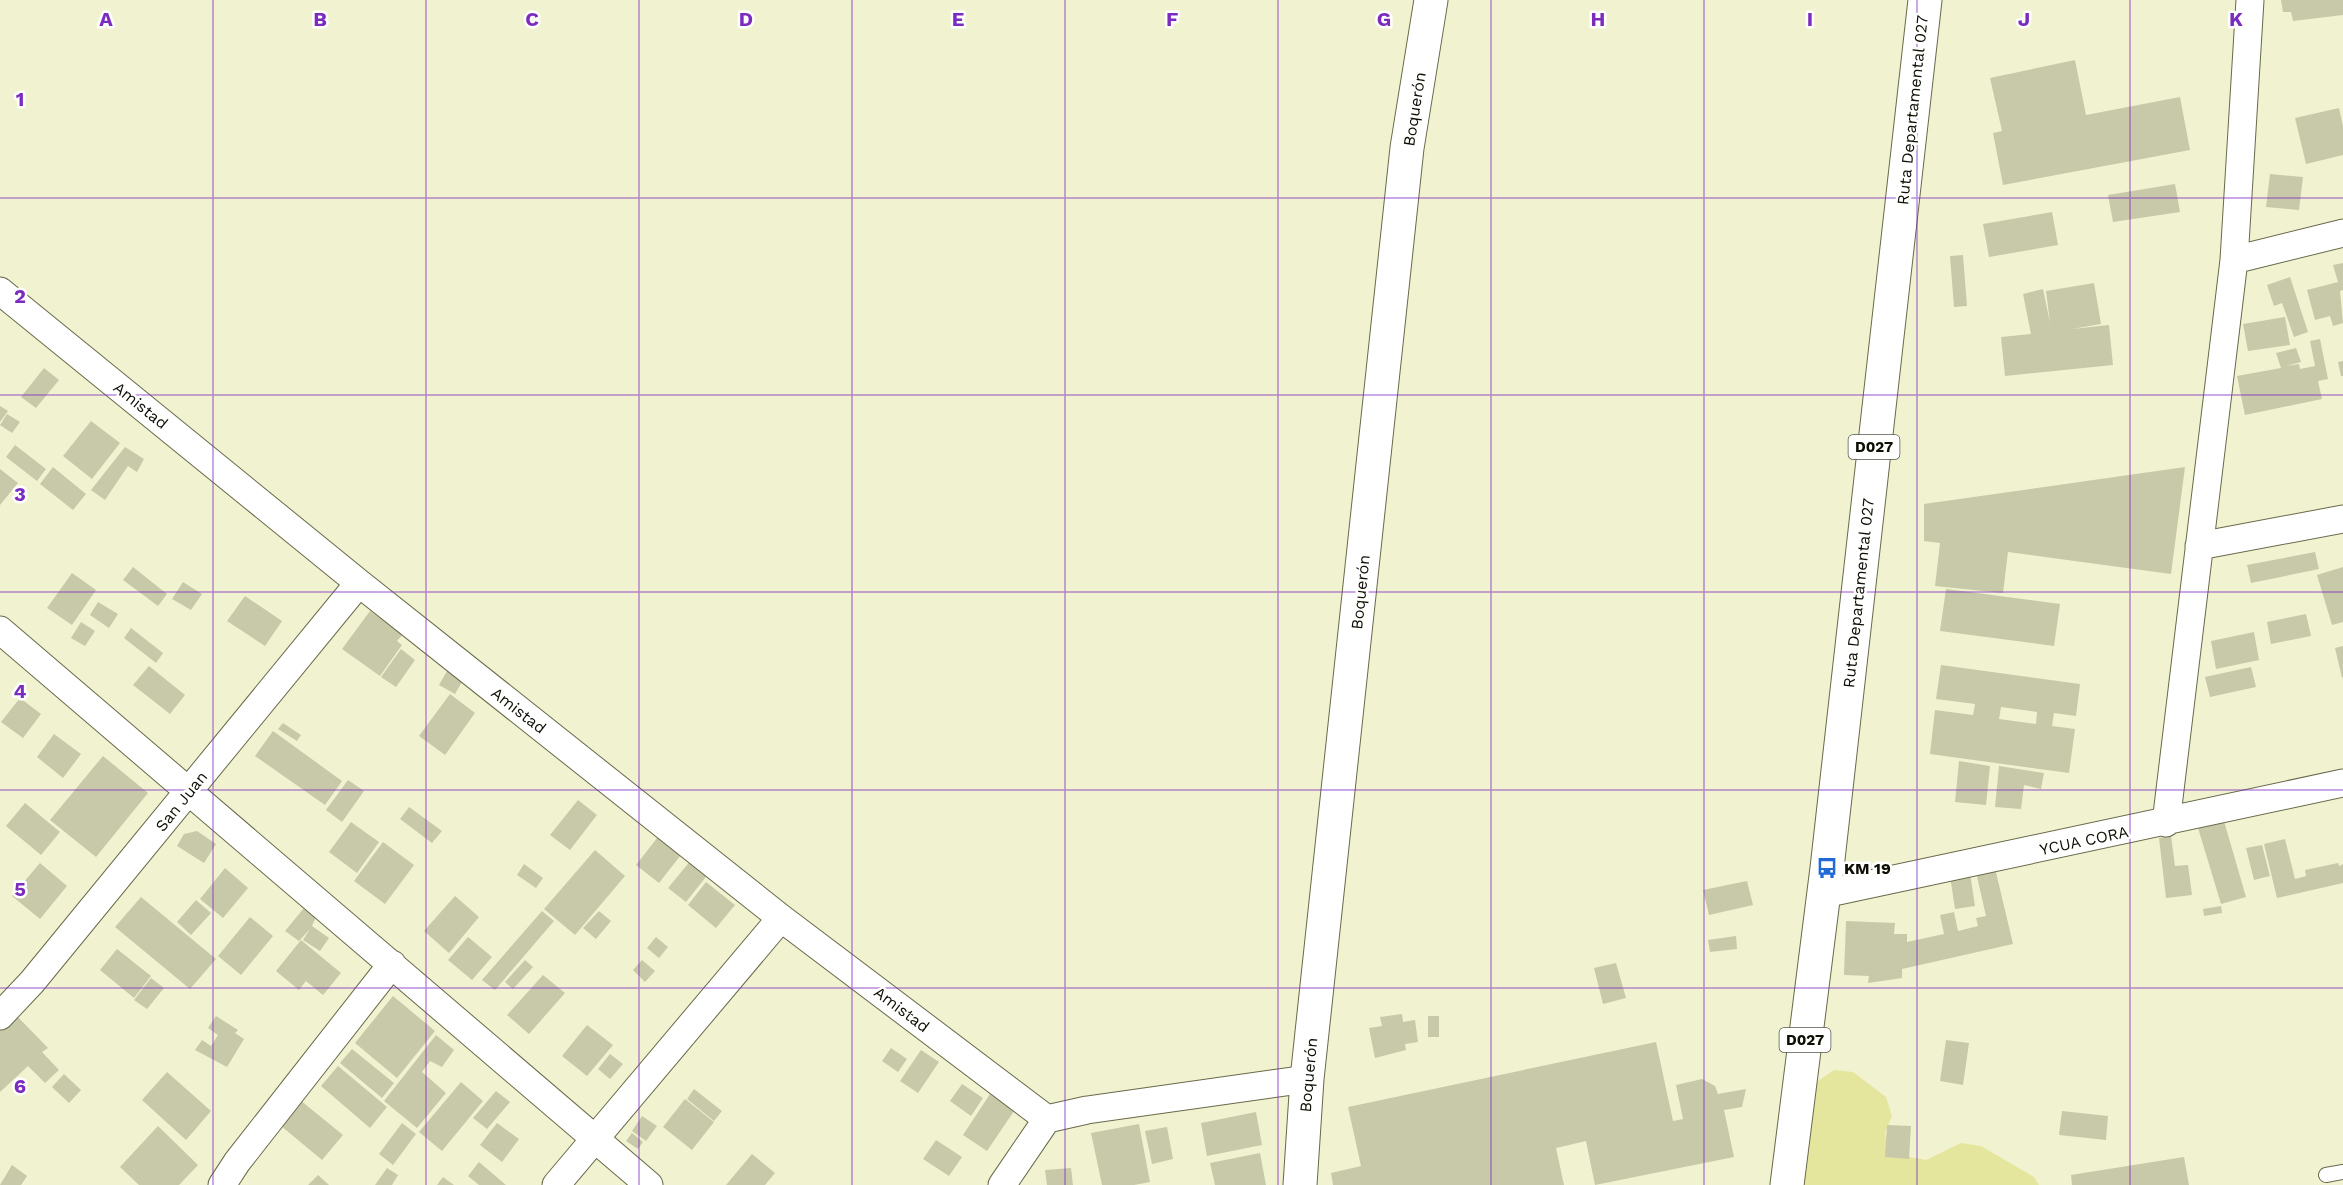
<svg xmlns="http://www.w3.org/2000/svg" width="2343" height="1185" viewBox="0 0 2343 1185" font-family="'Work Sans',sans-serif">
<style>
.green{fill:#e5e69d}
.building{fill:#c8c9a8;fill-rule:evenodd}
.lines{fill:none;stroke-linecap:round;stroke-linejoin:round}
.lane-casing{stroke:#69694b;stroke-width:16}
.street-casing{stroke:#69694b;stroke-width:29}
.secondary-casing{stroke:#69694b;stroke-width:35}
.primary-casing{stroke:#69694b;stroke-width:35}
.lane{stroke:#fff;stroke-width:14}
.street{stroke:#fff;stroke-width:27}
.secondary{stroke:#fff;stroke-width:33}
.primary{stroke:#fff;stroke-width:33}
.grid{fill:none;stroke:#7b2cbf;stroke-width:1.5;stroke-opacity:0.55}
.labels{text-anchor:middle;stroke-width:5;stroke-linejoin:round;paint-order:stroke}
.shield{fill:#fff;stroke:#56564f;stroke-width:1.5}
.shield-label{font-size:15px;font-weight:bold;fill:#0e0e04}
.street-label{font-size:16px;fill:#0e0e04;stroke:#fff}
.poi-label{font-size:16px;font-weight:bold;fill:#0e0e04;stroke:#fff;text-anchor:start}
.grid-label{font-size:20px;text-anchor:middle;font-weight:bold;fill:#7b2cbf;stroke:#fff;stroke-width:5;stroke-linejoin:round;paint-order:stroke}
</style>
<rect width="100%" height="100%" fill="#f1f2d0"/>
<path class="green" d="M 1834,1070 L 1853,1072 L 1886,1097 L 1892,1116 L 1885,1133 L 1888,1153 L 1926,1160 L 1961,1143 L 1981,1146 L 2034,1177 L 2039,1185 L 1800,1185 L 1808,1098 L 1818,1081 Z"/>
<path class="building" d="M 2281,0 L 2343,0 L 2343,15 L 2293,21 L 2291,12 L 2283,12 Z
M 2075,60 L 2086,115 L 2180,97 L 2190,150 L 2003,185 L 1993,133 L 2002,131 L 1990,78 Z
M 2339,108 L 2343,126 L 2343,155 L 2306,164 L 2295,118 Z
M 2270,174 L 2303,177 L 2299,210 L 2266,207 Z
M 2175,184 L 2180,212 L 2113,222 L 2108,195 Z
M 2052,212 L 2058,245 L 1989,257 L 1983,224 Z
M 1963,255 L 1967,306 L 1954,307 L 1950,256 Z
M 2343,263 L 2343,290 L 2340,291 L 2343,323 L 2333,326 L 2330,316 L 2315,320 L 2307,290 L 2338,282 L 2333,265 Z
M 2290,277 L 2308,332 L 2294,337 L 2282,303 L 2274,306 L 2267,285 Z
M 2094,283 L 2101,324 L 2072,329 L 2109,325 L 2113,365 L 2005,376 L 2001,337 L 2031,334 L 2023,294 L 2043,289 L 2050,323 L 2046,291 Z
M 2285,317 L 2290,345 L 2248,351 L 2243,324 Z
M 2320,339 L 2328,379 L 2318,381 L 2322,399 L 2245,415 L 2237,376 L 2281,368 L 2276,353 L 2296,348 L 2301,362 L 2286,366 L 2299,364 L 2300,369 L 2315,366 L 2310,341 Z
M 2343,361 L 2343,376 L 2341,376 L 2338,362 Z
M 44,368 L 59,380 L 36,408 L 21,397 Z
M 0,406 L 8,411 L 0,422 Z
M 7,414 L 20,422 L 12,433 L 0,425 Z
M 91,421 L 120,443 L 92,479 L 63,456 Z
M 15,445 L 46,469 L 37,481 L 6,457 Z
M 125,447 L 144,459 L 137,472 L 128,466 L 105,500 L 91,490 Z
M 53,467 L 86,494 L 73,510 L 40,484 Z
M 2185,467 L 2171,574 L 2008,552 L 2003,593 L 1935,586 L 1940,543 L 1924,541 L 1924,504 Z
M 0,469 L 18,483 L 0,505 Z
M 2315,552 L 2319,569 L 2251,583 L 2247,565 Z
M 133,567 L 167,594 L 158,606 L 123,580 Z
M 2343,567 L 2343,622 L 2332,625 L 2317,575 Z
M 72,573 L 96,590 L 72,625 L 47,608 Z
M 183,582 L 202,594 L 191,610 L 172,599 Z
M 1946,589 L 2060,604 L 2054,646 L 1940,631 Z
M 245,596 L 282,621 L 265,646 L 227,621 Z
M 98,602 L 118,614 L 109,628 L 90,615 Z
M 370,611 L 403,634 L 397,641 L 402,645 L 380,676 L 342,649 Z
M 2306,614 L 2311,636 L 2271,644 L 2267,622 Z
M 81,622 L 95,631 L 85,646 L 71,638 Z
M 131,628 L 163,653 L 156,663 L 124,638 Z
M 2254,632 L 2259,660 L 2216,669 L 2211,641 Z
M 2343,646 L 2343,677 L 2342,678 L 2335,648 Z
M 401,649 L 415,660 L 396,687 L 381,677 Z
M 1941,665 L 2080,684 L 2076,716 L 2054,713 L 2052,726 L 2075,729 L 2069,773 L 1930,754 L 1935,710 L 1973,715 L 1975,704 L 1936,699 ZM 2001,707 L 2037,712 L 2036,724 L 1999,719 Z
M 149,666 L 185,695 L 170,714 L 133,685 Z
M 2251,667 L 2256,687 L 2210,697 L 2205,677 Z
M 447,671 L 463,680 L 455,694 L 439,685 Z
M 450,694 L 475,713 L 445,755 L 419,736 Z
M 20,698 L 41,714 L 23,738 L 1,722 Z
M 283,723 L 301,735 L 297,741 L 278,729 Z
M 273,731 L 342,781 L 325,805 L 255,756 Z
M 54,734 L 81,754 L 63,778 L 37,757 Z
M 103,756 L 148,793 L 96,857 L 50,820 Z
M 1959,761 L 1990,766 L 1986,805 L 1955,802 Z
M 1999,766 L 2044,773 L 2041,789 L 2024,785 L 2021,809 L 1995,807 Z
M 348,780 L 364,791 L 342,822 L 326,810 Z
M 578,800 L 597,815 L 570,850 L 550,835 Z
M 25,803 L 60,832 L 41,855 L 6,826 Z
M 409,807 L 442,831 L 432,843 L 400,819 Z
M 2224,821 L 2246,897 L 2221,904 L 2198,828 Z
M 351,822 L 379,842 L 357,873 L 329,852 Z
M 197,831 L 216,844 L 204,863 L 177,846 L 184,834 Z
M 661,833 L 684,851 L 659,883 L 636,865 Z
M 2171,836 L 2175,866 L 2188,865 L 2192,895 L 2166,898 L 2159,838 Z
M 2285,839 L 2295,879 L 2306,876 L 2305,870 L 2338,863 L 2339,866 L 2343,864 L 2343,883 L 2277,898 L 2264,844 Z
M 383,842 L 414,865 L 385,904 L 354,881 Z
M 2262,845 L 2270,876 L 2254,880 L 2246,848 Z
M 595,850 L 625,876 L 575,935 L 544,909 Z
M 692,859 L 709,873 L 686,902 L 668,888 Z
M 40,863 L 67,886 L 40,919 L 12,896 Z
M 524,864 L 543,878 L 536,888 L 517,875 Z
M 225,868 L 248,888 L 223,918 L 200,899 Z
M 1995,868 L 2013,944 L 1902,969 L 1902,978 L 1868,983 L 1869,976 L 1844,975 L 1846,921 L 1895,923 L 1894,934 L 1907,934 L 1907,942 L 1944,934 L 1940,915 L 1954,912 L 1958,931 L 1978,926 L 1976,918 L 1986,916 L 1976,872 Z
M 1970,873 L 1975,906 L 1955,909 L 1950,876 Z
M 1747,881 L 1753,905 L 1709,915 L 1703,890 Z
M 706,882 L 735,905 L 716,928 L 688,905 Z
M 455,896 L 479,917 L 449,953 L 424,931 Z
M 141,897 L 216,959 L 190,989 L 115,927 Z
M 196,900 L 211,913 L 191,935 L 177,922 Z
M 2221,906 L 2222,913 L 2204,916 L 2203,909 Z
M 304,908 L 316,917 L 312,926 L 329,938 L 320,951 L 303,940 L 310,929 L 299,941 L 285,931 Z
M 542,911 L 554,921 L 495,990 L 482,980 Z
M 599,911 L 611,921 L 596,939 L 583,928 Z
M 250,917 L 273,936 L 241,975 L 218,956 Z
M 1736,936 L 1737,949 L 1710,952 L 1708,940 Z
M 468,937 L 492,957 L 472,980 L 448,960 Z
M 656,937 L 668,947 L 659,958 L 647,948 Z
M 301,940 L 341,973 L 323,995 L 306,981 L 299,990 L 276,971 Z
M 117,949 L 151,976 L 134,998 L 100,970 Z
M 525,960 L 533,967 L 513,989 L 505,982 Z
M 642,960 L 655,971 L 645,982 L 633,970 Z
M 1616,963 L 1626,998 L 1603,1004 L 1594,968 Z
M 543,975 L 565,993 L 529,1034 L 507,1015 Z
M 151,978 L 164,988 L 147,1009 L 134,1000 Z
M 393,996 L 435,1031 L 397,1078 L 355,1043 Z
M 15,1014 L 48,1048 L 42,1052 L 59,1070 L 45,1083 L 28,1066 L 0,1092 L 0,1028 Z
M 1402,1014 L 1403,1022 L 1415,1020 L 1418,1042 L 1405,1044 L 1406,1050 L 1375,1058 L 1369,1028 L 1382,1026 L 1380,1017 Z
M 216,1016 L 238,1030 L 235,1033 L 244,1039 L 227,1067 L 195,1050 L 202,1040 L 211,1046 L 218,1035 L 208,1028 Z
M 1428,1016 L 1439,1016 L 1439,1037 L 1428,1037 Z
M 587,1025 L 613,1045 L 587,1076 L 562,1056 Z
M 436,1035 L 454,1050 L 442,1067 L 430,1061 L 422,1072 L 446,1093 L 417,1128 L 384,1101 Z
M 1946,1040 L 1969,1043 L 1963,1085 L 1940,1081 Z
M 1656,1042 L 1673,1121 L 1683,1119 L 1676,1085 L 1702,1079 L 1715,1086 L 1718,1094 L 1746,1089 L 1742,1107 L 1724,1110 L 1734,1157 L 1595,1185 L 1586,1141 L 1556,1148 L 1564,1185 L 1333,1185 L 1331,1173 L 1361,1166 L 1348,1107 Z
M 891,1048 L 907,1059 L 898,1072 L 882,1061 Z
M 352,1049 L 394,1083 L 382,1098 L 340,1063 Z
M 921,1050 L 939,1062 L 918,1093 L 900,1081 Z
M 610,1054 L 623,1064 L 610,1079 L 598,1069 Z
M 338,1066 L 387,1107 L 370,1128 L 321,1086 Z
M 167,1072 L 211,1111 L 186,1140 L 142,1100 Z
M 64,1074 L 81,1090 L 69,1103 L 52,1087 Z
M 461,1082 L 483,1101 L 442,1151 L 419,1132 Z
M 962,1084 L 983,1098 L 971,1116 L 950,1101 Z
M 694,1089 L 722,1111 L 714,1121 L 687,1099 Z
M 496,1091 L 510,1102 L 487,1129 L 473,1118 Z
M 990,1094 L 1014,1111 L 987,1151 L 963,1135 Z
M 685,1099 L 714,1122 L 692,1150 L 663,1127 Z
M 300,1100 L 343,1135 L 322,1160 L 280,1125 Z
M 2062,1111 L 2108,1116 L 2106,1140 L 2059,1135 Z
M 1256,1112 L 1262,1145 L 1207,1156 L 1201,1123 Z
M 642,1116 L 657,1126 L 646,1141 L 632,1131 Z
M 402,1123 L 416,1134 L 393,1165 L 379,1154 Z
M 497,1123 L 519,1139 L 502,1162 L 480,1145 Z
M 1139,1124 L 1150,1182 L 1134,1185 L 1102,1185 L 1091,1133 Z
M 1887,1125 L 1911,1126 L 1909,1159 L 1885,1157 Z
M 158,1126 L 198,1165 L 179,1185 L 139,1185 L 120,1167 Z
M 1167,1127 L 1173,1159 L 1152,1164 L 1145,1131 Z
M 632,1133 L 643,1142 L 638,1149 L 626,1141 Z
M 936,1140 L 962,1157 L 949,1176 L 923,1159 Z
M 1260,1153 L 1266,1185 L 1215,1185 L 1210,1163 Z
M 752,1154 L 775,1173 L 765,1185 L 726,1185 Z
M 2184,1157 L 2189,1185 L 2072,1185 L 2071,1175 Z
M 479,1162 L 506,1185 L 479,1185 L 468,1176 Z
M 12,1165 L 27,1176 L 21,1185 L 0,1185 Z
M 387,1168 L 398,1175 L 392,1185 L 375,1185 Z
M 1071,1168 L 1073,1185 L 1047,1185 L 1045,1170 Z
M 318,1175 L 329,1185 L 308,1185 Z
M 443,1177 L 454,1185 L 437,1185 Z"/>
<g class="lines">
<defs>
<path id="lane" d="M 2326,1175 L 2343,1172"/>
<path id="street" d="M 2234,260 L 2343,233
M 0,291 L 359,583 L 781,918 L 1047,1119
M 2199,546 L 2343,519
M 0,630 L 649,1185
M 2166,823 L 2234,260 L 2250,0
M 1824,894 L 2343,783
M 0,1016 L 32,982 L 359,583
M 222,1185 L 237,1162 L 392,964
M 556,1185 L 781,918
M 1002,1185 L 1047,1119 L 1087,1110 L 1307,1079"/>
<path id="secondary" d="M 1300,1185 L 1307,1079 L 1407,148 L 1431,0"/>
<path id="primary" d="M 1787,1185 L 1827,868 L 1925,0"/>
</defs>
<use href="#lane" class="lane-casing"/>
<use href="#street" class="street-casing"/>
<use href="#secondary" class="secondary-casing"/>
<use href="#primary" class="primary-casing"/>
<use href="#lane" class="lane"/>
<use href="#street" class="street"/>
<use href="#secondary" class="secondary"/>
<use href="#primary" class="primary"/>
</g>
<path class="grid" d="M 213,0 L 213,1185M 426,0 L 426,1185M 639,0 L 639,1185M 852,0 L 852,1185M 1065,0 L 1065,1185M 1278,0 L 1278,1185M 1491,0 L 1491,1185M 1704,0 L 1704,1185M 1917,0 L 1917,1185M 2130,0 L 2130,1185M 0,198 L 2343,198M 0,395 L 2343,395M 0,592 L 2343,592M 0,790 L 2343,790M 0,988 L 2343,988"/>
<defs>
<symbol id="bus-bare" viewBox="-9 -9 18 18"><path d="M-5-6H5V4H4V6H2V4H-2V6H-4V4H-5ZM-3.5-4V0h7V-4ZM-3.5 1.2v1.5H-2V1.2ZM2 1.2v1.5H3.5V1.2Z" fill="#2169d4" stroke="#fff" stroke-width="2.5" paint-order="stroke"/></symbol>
</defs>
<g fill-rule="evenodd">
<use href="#bus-bare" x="1812" y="853" width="30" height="30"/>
</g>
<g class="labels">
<g class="shield">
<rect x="1848.5" y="435" width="51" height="24" rx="4.5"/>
<rect x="1779.5" y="1028" width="51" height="24" rx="4.5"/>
</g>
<g class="shield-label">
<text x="1874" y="452">D027</text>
<text x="1805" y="1045">D027</text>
</g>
<g class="street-label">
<text transform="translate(1414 109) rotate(-81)" y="6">Boquerón</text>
<text transform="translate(1912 110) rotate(-84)" y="6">Ruta Departamental 027</text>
<text transform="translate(141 405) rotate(39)" y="6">Amistad</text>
<text transform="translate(1360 592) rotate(-84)" y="6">Boquerón</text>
<text transform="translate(1858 593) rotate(-84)" y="6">Ruta Departamental 027</text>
<text transform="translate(519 710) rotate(38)" y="6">Amistad</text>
<text transform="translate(181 801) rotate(-51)" y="6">San Juan</text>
<text transform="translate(2084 840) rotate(-12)" y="6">YCUA CORA</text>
<text transform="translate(902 1009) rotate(37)" y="6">Amistad</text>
<text transform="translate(1308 1075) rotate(-85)" y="6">Boquerón</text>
</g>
<g class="poi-label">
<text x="1844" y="874">KM 19</text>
</g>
</g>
<g class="grid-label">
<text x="106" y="26">A</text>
<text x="320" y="26">B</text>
<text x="532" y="26">C</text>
<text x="746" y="26">D</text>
<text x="958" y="26">E</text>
<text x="1172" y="26">F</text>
<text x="1384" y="26">G</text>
<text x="1598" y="26">H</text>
<text x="1810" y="26">I</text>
<text x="2024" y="26">J</text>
<text x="2236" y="26">K</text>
<text x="20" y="106">1</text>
<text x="20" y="303">2</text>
<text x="20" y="501">3</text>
<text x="20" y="698">4</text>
<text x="20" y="896">5</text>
<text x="20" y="1093">6</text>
</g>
</svg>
